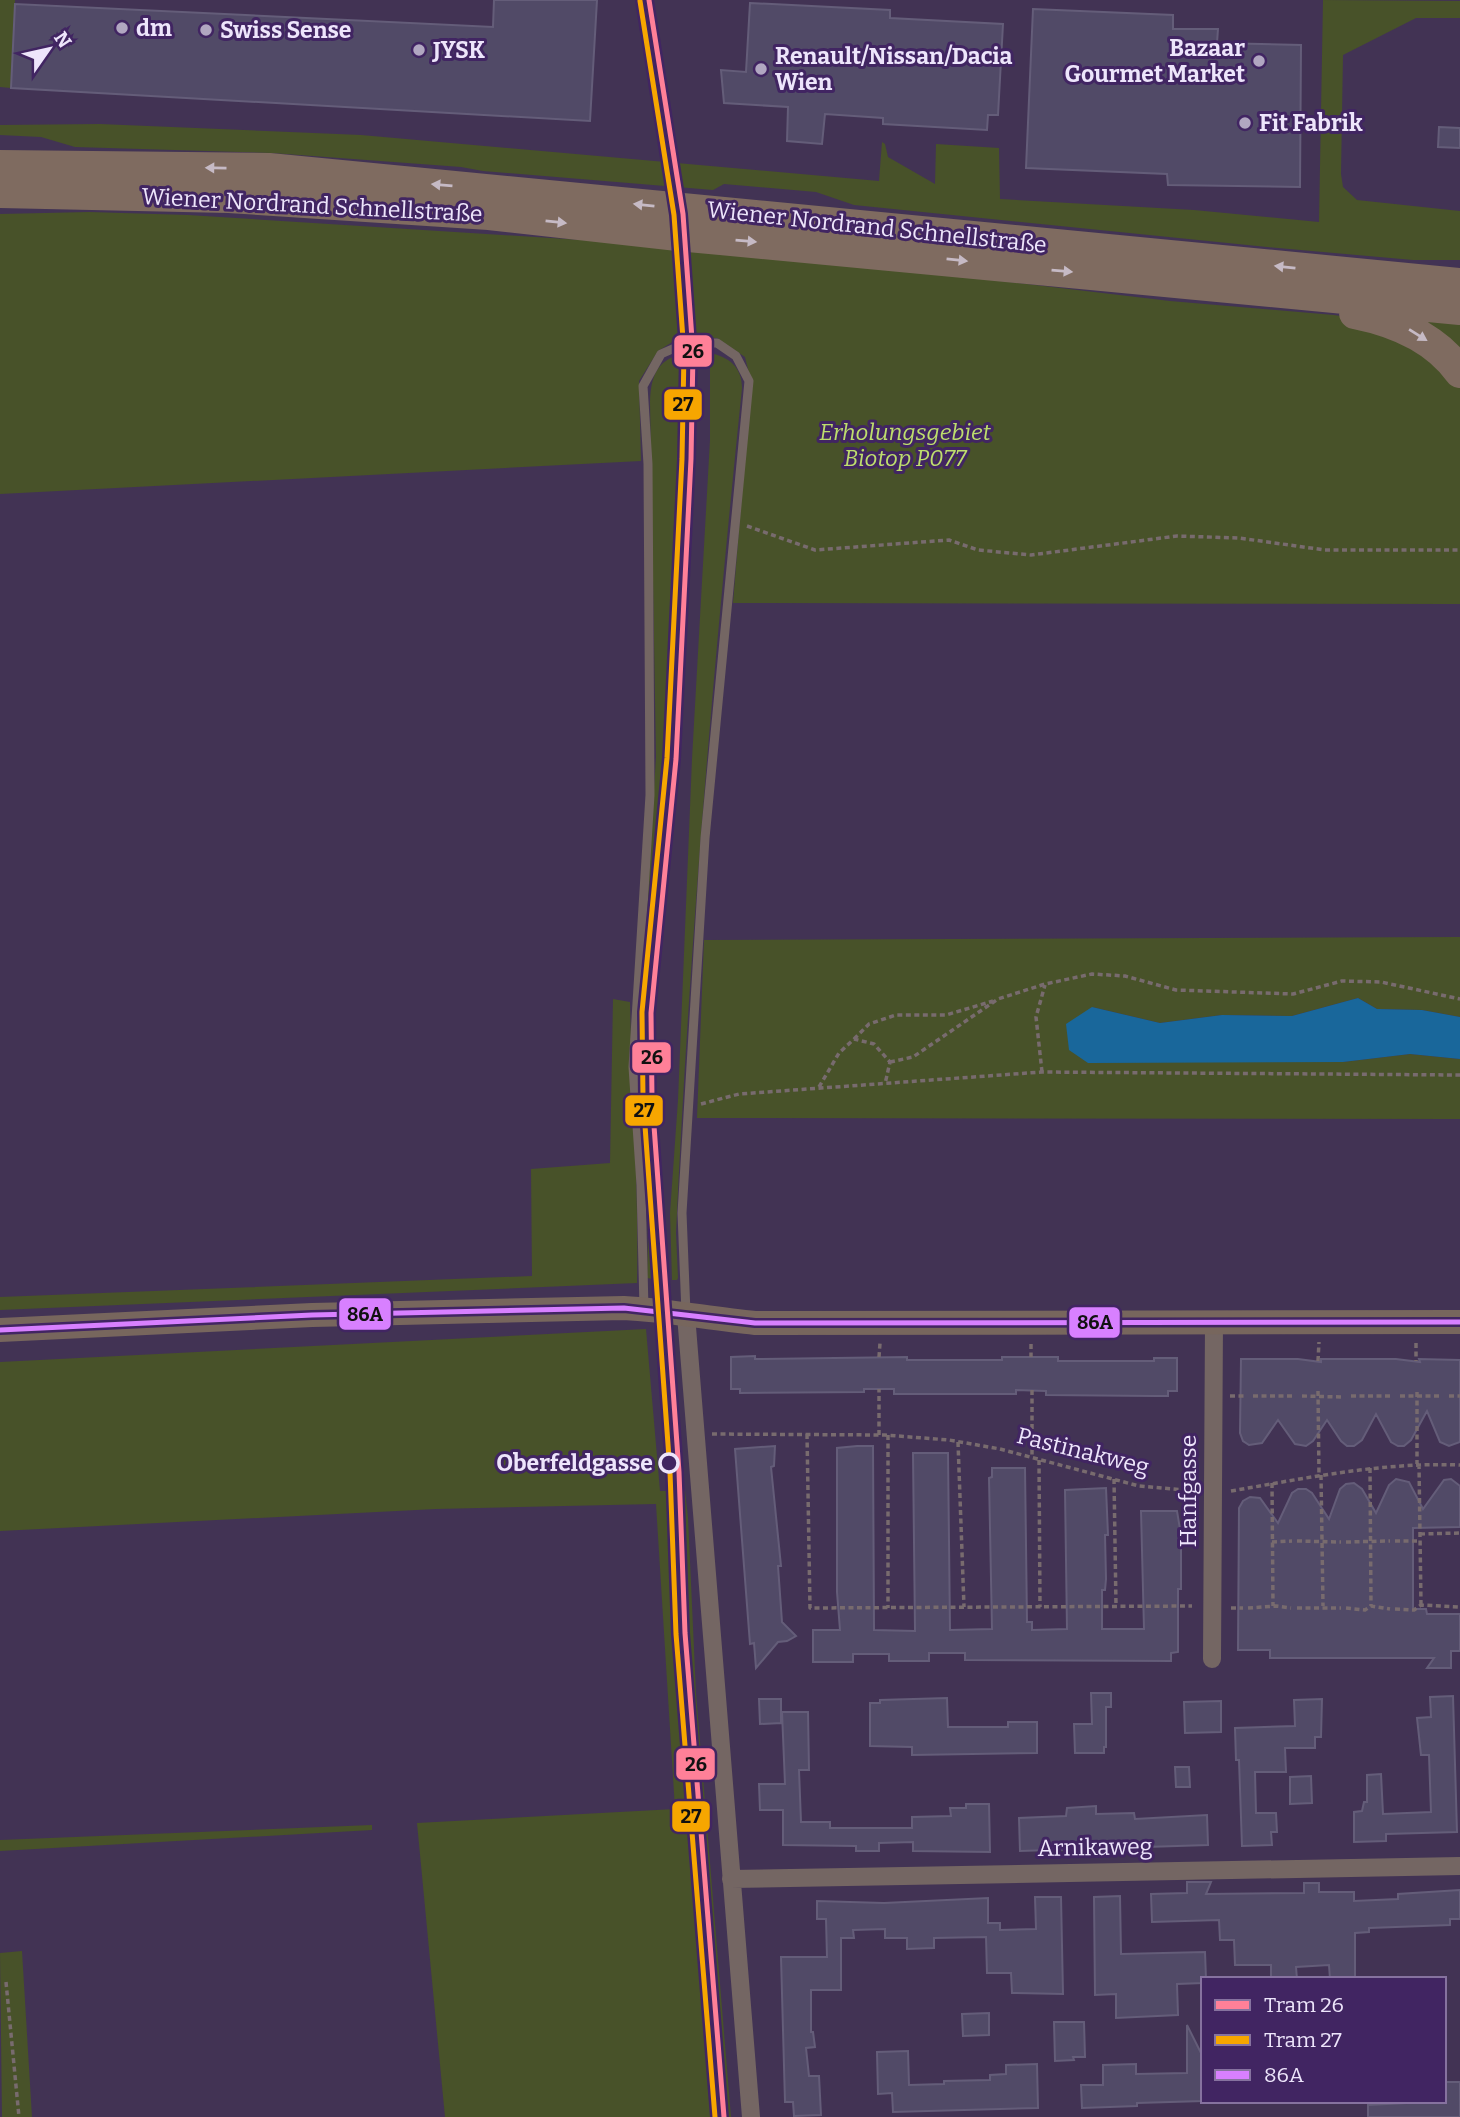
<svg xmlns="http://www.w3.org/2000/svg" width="1460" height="2117" viewBox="0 0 1460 2117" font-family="Bitter,serif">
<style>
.green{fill:#485229}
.water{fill:#19679b}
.building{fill:#514a67;stroke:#645d79;stroke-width:2}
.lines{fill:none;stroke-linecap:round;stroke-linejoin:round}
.path{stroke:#786b6e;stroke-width:3.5;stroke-dasharray:5 3.5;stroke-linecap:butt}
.lane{stroke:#746663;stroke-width:9}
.street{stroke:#746663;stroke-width:18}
.secondary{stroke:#77665d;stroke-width:24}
.highway{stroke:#7f6b60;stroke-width:32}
.bus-1-casing{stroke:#412562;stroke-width:10}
.bus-1{stroke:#d880ff;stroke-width:5}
.tram-1-casing{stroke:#412562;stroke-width:10}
.tram-2-casing{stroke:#412562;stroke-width:10}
.tram-1{stroke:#ff8098;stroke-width:5}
.tram-2{stroke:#f7a600;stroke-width:5}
.oneway{fill:#c6bac5}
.poi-dot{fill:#b1a7c1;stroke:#412562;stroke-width:2.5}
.stop-dot{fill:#412562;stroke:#ede5fb;stroke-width:3.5}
.labels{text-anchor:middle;stroke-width:6;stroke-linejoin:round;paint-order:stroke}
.poi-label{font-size:23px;font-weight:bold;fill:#ede5fb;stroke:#412562;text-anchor:start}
.street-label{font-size:23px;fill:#ede5fb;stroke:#412562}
.park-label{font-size:23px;font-style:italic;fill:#bede6d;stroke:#412562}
.stop-label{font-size:23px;font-weight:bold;fill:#ede5fb;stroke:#412562;text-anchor:end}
.line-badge{stroke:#412562;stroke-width:2.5}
.pale-badge-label{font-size:19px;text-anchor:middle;font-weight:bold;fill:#111}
</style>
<rect width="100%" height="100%" fill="#423354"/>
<path class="green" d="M 0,0 L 15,0 L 11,88 L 0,87 Z
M 1323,0 L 1460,1 L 1460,18 L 1416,18 L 1343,55 L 1341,174 L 1343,187 L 1357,200 L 1460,211 L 1460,260 L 1413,260 L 1278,248 L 854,205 L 816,192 L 724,184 L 713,190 L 483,171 L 461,167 L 272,153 L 75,147 L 41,137 L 0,135 L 0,125 L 100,124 L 361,135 L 879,181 L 882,142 L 885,144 L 888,157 L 935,184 L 936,144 L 999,148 L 1000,199 L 1194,210 L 1319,222 Z
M 89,212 L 188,215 L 644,244 L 925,272 L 1170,301 L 1334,315 L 1360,319 L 1400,332 L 1460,383 L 1460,604 L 733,603 L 751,382 L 745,357 L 717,338 L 677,339 L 658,351 L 639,381 L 641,461 L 0,494 L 0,214 Z
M 1416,319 L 1460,323 L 1460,359 Z
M 687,353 L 684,469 L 670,755 L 650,944 L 645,1024 L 648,1147 L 655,1232 L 653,1279 L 647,1278 L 648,1237 L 638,1047 L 656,757 L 650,402 C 651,374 658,358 687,353 Z
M 710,353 C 729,357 742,367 742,388 C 713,669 689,950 676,1233 L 678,1278 L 677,1280 L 672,1280 L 670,1213 L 678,1100 L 692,759 L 710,440 Z
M 1460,937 L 1460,1017 L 1422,1010 L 1377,1009 L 1358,998 L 1292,1016 L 1222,1015 L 1160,1023 L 1092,1007 L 1189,1062 L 1343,1062 L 1410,1054 L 1460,1059 L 1460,1119 L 697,1118 L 704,940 Z
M 613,999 L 630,1002 C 632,1096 639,1189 637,1283 L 0,1310 L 0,1297 L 532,1276 L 531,1169 L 610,1163 Z
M 646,1329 L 660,1491 L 685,1491 L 688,1517 L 696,1693 L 731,2117 L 445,2117 L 417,1823 L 675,1809 L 656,1504 L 436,1509 L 0,1531 L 0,1362 Z
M 372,1825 L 372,1830 L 0,1851 L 0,1840 Z
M 22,1951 L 32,2117 L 2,2117 L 0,1953 Z"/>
<path class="water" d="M 1358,998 L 1377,1009 L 1422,1010 L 1460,1017 L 1460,1059 L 1410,1054 L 1343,1062 L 1088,1063 L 1069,1050 L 1066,1024 L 1092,1007 L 1160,1023 L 1222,1015 L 1292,1016 Z"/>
<path class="building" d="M 494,0 L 597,0 L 590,121 L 11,88 L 15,4 L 493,27 Z
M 750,3 L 890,10 L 890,18 L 1003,24 L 998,115 L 988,115 L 987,130 L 883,124 L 883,118 L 825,114 L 822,144 L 787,141 L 788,107 L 724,103 L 721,70 L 746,72 Z
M 1033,9 L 1173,15 L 1173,29 L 1218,29 L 1217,43 L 1301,45 L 1300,187 L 1168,185 L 1167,174 L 1026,168 Z
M 1439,127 L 1460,128 L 1460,148 L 1438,147 Z
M 755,1356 L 755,1359 L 907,1357 L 907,1360 L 1002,1360 L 1002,1357 L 1058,1357 L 1058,1361 L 1154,1361 L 1154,1358 L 1177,1358 L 1177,1391 L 1168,1391 L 1168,1396 L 1154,1396 L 1046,1395 L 1046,1391 L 1016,1390 L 1016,1394 L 894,1394 L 894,1389 L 864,1389 L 864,1392 L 740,1393 L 740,1389 L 731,1389 L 731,1357 Z
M 1241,1359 L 1298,1359 L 1321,1362 L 1321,1359 L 1396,1359 L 1420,1362 L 1419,1359 L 1460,1360 L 1460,1442 L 1449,1446 L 1440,1442 L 1427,1411 L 1411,1440 L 1404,1446 L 1398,1446 L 1391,1442 L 1376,1414 L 1362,1440 L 1354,1446 L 1347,1446 L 1341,1441 L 1327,1420 L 1313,1441 L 1306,1446 L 1295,1444 L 1278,1420 L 1262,1443 L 1249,1445 L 1243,1441 L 1240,1433 Z
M 775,1446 L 774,1466 L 771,1467 L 781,1566 L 778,1566 L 782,1622 L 796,1636 L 787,1641 L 778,1642 L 756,1668 L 754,1643 L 750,1644 L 735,1449 Z
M 857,1446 L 873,1446 L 874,1630 L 915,1631 L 913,1453 L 948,1453 L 950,1630 L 992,1629 L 989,1478 L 992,1477 L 992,1468 L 1025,1468 L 1027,1622 L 1032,1622 L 1032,1630 L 1067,1629 L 1065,1490 L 1106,1488 L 1108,1535 L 1105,1535 L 1106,1579 L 1105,1590 L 1102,1590 L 1102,1629 L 1144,1629 L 1141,1511 L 1177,1511 L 1181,1535 L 1181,1589 L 1178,1589 L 1178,1652 L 1171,1653 L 1171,1661 L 965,1660 L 965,1653 L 929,1653 L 929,1661 L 889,1661 L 889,1654 L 853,1654 L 853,1662 L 813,1662 L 813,1630 L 840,1630 L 837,1592 L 837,1448 Z
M 1396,1479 L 1409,1482 L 1423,1509 L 1444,1480 L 1451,1479 L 1460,1486 L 1460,1527 L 1413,1528 L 1413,1609 L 1426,1609 L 1427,1614 L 1460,1614 L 1460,1651 L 1451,1651 L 1451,1668 L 1427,1668 L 1434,1658 L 1270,1658 L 1270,1650 L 1238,1650 L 1239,1508 L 1243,1501 L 1250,1497 L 1260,1498 L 1278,1523 L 1292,1493 L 1298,1489 L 1306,1489 L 1312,1493 L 1329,1519 L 1340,1489 L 1346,1484 L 1354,1483 L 1362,1489 L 1376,1513 L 1389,1485 Z
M 1091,1693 L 1111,1693 L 1111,1707 L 1106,1707 L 1106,1747 L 1104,1747 L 1104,1753 L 1075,1753 L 1074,1724 L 1092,1724 Z
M 1453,1696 L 1457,1832 L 1386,1834 L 1386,1841 L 1354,1842 L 1354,1812 L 1362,1811 L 1364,1802 L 1367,1802 L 1367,1775 L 1381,1774 L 1383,1814 L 1431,1812 L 1429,1755 L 1421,1755 L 1417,1718 L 1431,1717 L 1430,1697 Z
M 947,1698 L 948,1727 L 1008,1727 L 1008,1722 L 1037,1722 L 1037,1753 L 912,1755 L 912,1747 L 870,1746 L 870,1703 L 880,1703 L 880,1700 Z
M 759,1699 L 781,1699 L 781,1723 L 760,1724 Z
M 1322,1699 L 1321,1737 L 1315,1737 L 1315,1748 L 1285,1748 L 1286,1772 L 1255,1772 L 1256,1813 L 1276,1813 L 1277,1832 L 1271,1832 L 1272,1845 L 1242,1846 L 1239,1760 L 1236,1760 L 1235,1728 L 1295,1726 L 1294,1700 Z
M 1221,1701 L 1221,1732 L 1185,1733 L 1184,1702 Z
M 782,1712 L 808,1712 L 809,1770 L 799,1770 L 801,1822 L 830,1822 L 830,1828 L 912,1828 L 912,1817 L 951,1816 L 950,1808 L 966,1808 L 966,1804 L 989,1804 L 990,1852 L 913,1851 L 913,1842 L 879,1843 L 879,1851 L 856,1851 L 856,1846 L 783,1845 L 783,1810 L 760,1810 L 759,1784 L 785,1784 Z
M 1175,1767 L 1189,1767 L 1190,1787 L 1176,1787 Z
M 1311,1776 L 1312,1803 L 1290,1804 L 1290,1777 Z
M 1096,1806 L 1096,1814 L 1134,1813 L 1135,1819 L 1207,1815 L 1208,1845 L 1020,1851 L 1019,1818 L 1066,1816 L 1067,1808 Z
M 1187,1882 L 1211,1882 L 1206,1894 L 1304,1893 L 1304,1883 L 1319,1883 L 1319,1892 L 1354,1892 L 1354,1901 L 1398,1899 L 1398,1894 L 1460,1890 L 1460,1919 L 1450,1919 L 1450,1925 L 1369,1928 L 1369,1932 L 1355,1933 L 1355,1979 L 1330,1979 L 1329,1965 L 1296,1967 L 1297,1979 L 1271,1979 L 1271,1965 L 1235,1965 L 1234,1940 L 1220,1940 L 1219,1920 L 1152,1922 L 1151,1894 L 1187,1893 Z
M 1120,1896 L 1121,1954 L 1205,1952 L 1206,1979 L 1203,1979 L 1203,1983 L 1177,1984 L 1178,2015 L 1116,2018 L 1116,1994 L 1095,1995 L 1094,1897 Z
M 1035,1897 L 1061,1897 L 1063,1994 L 1012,1993 L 1011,1973 L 987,1973 L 986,1937 L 934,1938 L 934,1948 L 907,1949 L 907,1938 L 885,1938 L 885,1929 L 853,1930 L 854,1938 L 841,1938 L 841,1990 L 811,1990 L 811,2032 L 813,2032 L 815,2047 L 806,2048 L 809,2076 L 819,2076 L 821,2115 L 794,2116 L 793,2102 L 785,2102 L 781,1957 L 827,1957 L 826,1919 L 817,1919 L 817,1901 L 884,1903 L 988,1898 L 988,1923 L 1000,1923 L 1000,1930 L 1036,1929 Z
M 989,2013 L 989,2035 L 963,2036 L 962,2014 Z
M 1054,2022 L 1084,2022 L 1085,2057 L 1073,2057 L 1074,2060 L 1055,2061 Z
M 1187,2025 L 1203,2057 L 1203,2101 L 1137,2103 L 1137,2106 L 1082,2108 L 1081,2085 L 1103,2085 L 1103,2065 L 1136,2064 L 1136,2074 L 1187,2073 Z
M 908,2051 L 909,2085 L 944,2084 L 944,2081 L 990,2080 L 990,2075 L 1006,2074 L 1006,2065 L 1037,2064 L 1038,2108 L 893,2112 L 892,2093 L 878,2094 L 877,2052 Z
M 1444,2082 L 1460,2082 L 1460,2117 L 1368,2117 L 1368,2105 L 1444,2101 Z"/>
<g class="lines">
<path class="path" d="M 747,526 L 815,550 L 949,540 L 978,550 L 1031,555 L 1177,536 L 1239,538 L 1325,550 L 1460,550
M 854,1039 L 869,1024 L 896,1015 L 946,1015 L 993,1001
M 890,1062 L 913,1057 L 998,999 L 1045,984 L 1092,974 L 1125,976 L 1176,990 L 1293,994 L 1342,981 L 1381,982 L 1460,999
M 1042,1072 L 1036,1017 L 1045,985
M 819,1087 L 839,1053 L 854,1039 L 874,1044 L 890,1062 L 885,1084
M 701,1104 L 739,1094 L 1042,1072 L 1460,1075
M 1416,1343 L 1416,1361
M 1031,1344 L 1031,1357
M 879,1357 L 880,1343
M 1318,1361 L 1319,1342
M 1032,1390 L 1032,1458
M 1318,1391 L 1319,1475
M 1417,1392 L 1417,1464
M 1230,1396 L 1245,1396
M 1253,1396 L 1293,1396
M 1302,1396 L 1342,1397
M 1351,1396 L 1391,1396
M 1400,1396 L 1441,1396
M 1449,1396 L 1460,1396
M 712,1434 L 885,1435 L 949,1440 L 1000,1449 L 1139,1486 L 1195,1491
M 807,1434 L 810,1608 L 1192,1606
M 879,1435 L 879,1389
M 888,1435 L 888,1608
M 958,1442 L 964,1607
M 1039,1460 L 1040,1607
M 1419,1464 L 1421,1605
M 1370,1468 L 1371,1606
M 1321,1475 L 1323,1606
M 1114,1479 L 1116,1606
M 1272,1483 L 1273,1606
M 1231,1491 C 1307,1478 1382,1462 1460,1465
M 1420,1534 L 1460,1533
M 1297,1541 L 1341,1542
M 1395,1541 L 1420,1541
M 1272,1542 L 1292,1541
M 1346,1542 L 1390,1541
M 1231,1608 L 1243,1608
M 1248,1608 L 1276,1606 L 1291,1608
M 1297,1608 L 1341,1608
M 1346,1608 L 1365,1610 L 1371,1606 L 1390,1609
M 1395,1609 L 1414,1610 L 1421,1605 L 1460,1607
M 6,1982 L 19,2117"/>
<path class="lane" d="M 644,1309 L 641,1185 L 633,1067 L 650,795 L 648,464 L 643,386 L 661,354 L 686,343 L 717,343 L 736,356 L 749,381 L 705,838 L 682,1213 L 686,1313"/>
<path class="street" d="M 686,1315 L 751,2117
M 1212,1659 L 1214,1323
M 731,1879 L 1460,1866"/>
<path class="secondary" d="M 0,1330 L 312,1315 L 624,1308 C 668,1310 711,1319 755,1323 L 1460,1322"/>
<path class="highway" d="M 0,166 L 269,169 L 1460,284
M 0,192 L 229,197 L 489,214 L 678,235 L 1460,309
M 1355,313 C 1395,321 1435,337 1460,372"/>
<defs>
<path id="bus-1" d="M 0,1330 L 312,1315 L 624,1308 L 755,1323 L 1460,1322"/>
</defs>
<use href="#bus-1" class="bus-1-casing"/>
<use href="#bus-1" class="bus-1"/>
<defs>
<path id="tram-1" d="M 649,0 L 683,214 L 693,353 L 691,459 L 676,759 L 651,1013 L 652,1098 L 679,1472 L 685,1633 L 724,2117"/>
<path id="tram-2" d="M 640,1 L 674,215 L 684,353 L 682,459 L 667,758 L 642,1012 L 643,1098 L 670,1472 L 676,1634 L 715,2117"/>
</defs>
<use href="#tram-1" class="tram-1-casing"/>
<use href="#tram-2" class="tram-2-casing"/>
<use href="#tram-1" class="tram-1"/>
<use href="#tram-2" class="tram-2"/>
</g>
<defs><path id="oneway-solid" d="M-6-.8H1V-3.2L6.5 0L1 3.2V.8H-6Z" transform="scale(1.75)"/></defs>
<g class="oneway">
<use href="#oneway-solid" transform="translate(216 168) rotate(-179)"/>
<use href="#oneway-solid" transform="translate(442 185) rotate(-175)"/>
<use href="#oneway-solid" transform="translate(644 205) rotate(-174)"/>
<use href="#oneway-solid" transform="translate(556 222) rotate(6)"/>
<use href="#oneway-solid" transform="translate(746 241) rotate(5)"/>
<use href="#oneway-solid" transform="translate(957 260) rotate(6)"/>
<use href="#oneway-solid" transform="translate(1285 267) rotate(-174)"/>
<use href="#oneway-solid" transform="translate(1062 271) rotate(5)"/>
<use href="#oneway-solid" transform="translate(1418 335) rotate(32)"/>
</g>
<g class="poi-dot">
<circle cx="122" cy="28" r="7"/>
<circle cx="206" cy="30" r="7"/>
<circle cx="419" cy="50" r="7"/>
<circle cx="1259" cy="61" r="7"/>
<circle cx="761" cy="69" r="7"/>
<circle cx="1245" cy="123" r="7"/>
</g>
<circle class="stop-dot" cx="669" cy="1463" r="9"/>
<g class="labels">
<g class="poi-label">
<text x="136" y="36">dm</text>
<text x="220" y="38">Swiss Sense</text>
<text x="1245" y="56" text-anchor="end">Bazaar<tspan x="1245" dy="26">Gourmet Market</tspan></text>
<text x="433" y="58">JYSK</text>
<text x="775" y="64">Renault/Nissan/Dacia<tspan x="775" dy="26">Wien</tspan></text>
<text x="1259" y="131">Fit Fabrik</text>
</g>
<g class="street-label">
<text transform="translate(312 205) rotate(3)" y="8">Wiener Nordrand Schnellstraße</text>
<text transform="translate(877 227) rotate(6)" y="8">Wiener Nordrand Schnellstraße</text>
<text transform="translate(1083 1451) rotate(14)" y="8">Pastinakweg</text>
<text transform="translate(1188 1491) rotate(-90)" y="8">Hanfgasse</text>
<text transform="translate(1095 1847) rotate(-1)" y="8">Arnikaweg</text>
</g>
<g class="park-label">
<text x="905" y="440">Erholungsgebiet<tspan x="905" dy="26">Biotop P077</tspan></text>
</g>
<g class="stop-label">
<text x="653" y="1471">Oberfeldgasse</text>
</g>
</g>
<g class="line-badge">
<rect x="673" y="334" width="40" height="34" rx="7" fill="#ff8098"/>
<rect x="663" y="388" width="40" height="33" rx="7" fill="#f7a600"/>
<rect x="631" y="1041" width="41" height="33" rx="7" fill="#ff8098"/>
<rect x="624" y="1094" width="40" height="33" rx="7" fill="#f7a600"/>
<rect x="338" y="1297" width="54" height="34" rx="7" fill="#d880ff"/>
<rect x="1068" y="1306" width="53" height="33" rx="7" fill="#d880ff"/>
<rect x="675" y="1747" width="41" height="34" rx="7" fill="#ff8098"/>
<rect x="671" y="1800" width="40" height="33" rx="7" fill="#f7a600"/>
</g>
<g class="pale-badge-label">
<text x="693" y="358">26</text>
<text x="683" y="411">27</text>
<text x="652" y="1064">26</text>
<text x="644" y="1117">27</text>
<text x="365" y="1321">86A</text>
<text x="1095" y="1329">86A</text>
<text x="696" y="1771">26</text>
<text x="691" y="1823">27</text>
</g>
<rect x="1201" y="1977" width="245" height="126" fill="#412562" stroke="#86729f" stroke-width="2"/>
<rect x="1215" y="2000" width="35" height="10" fill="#ff8098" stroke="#86729f" stroke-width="2"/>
<text x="1264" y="2012" font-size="21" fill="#ede5fb">Tram 26</text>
<rect x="1215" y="2035" width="35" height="10" fill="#f7a600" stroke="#86729f" stroke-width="2"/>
<text x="1264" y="2047" font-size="21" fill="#ede5fb">Tram 27</text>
<rect x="1215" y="2070" width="35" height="10" fill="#d880ff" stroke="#86729f" stroke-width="2"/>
<text x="1264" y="2082" font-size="21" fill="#ede5fb">86A</text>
<g transform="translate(49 49) rotate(56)" stroke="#412562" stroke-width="5" paint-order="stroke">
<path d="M0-5L12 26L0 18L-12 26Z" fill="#ede5fb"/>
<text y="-10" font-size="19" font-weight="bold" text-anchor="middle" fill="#ede5fb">N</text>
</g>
</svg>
